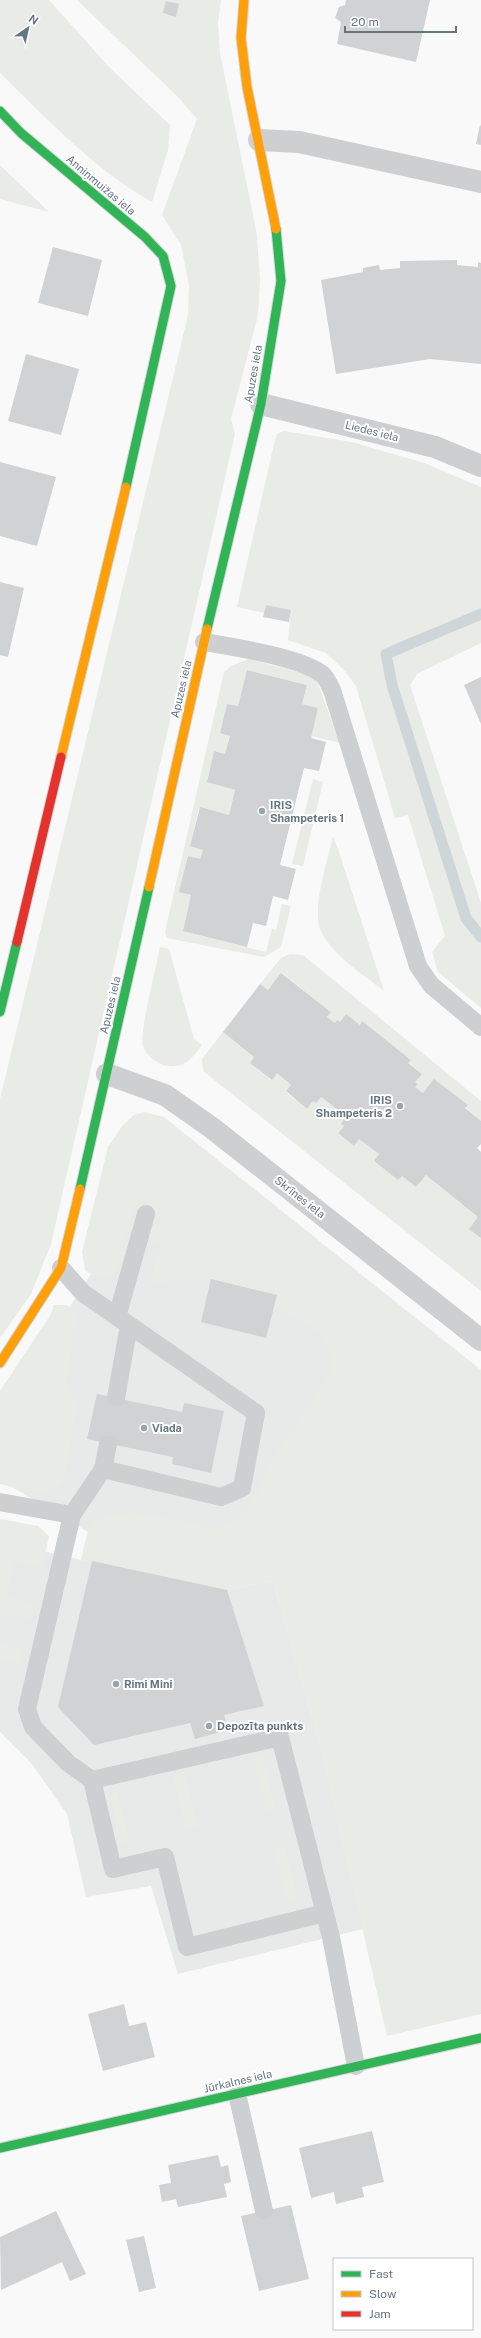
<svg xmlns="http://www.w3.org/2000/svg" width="481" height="2338" viewBox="0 0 481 2338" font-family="'Public Sans',sans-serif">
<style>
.built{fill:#e8e9e9}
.green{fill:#e8ebe6}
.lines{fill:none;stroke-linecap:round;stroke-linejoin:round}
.stream{stroke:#ced6d9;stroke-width:11}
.building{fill:#d0d2d3}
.fast-casing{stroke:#d5d6d7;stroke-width:11}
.slow-casing{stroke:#d5d6d7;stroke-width:11}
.jam-casing{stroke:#d5d6d7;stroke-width:11}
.lane{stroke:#cecfd0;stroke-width:18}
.street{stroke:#cecfd0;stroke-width:22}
.fast{stroke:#30b455;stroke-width:9}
.slow{stroke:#ff9f0a;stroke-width:9}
.jam{stroke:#e5322d;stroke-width:9}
.poi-dot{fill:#99a4ac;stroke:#fff;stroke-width:1.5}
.labels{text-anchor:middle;stroke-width:4;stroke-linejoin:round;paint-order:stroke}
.street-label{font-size:11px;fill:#657683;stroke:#fff}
.poi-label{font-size:11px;font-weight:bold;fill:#657683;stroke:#fff;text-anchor:start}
</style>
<rect width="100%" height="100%" fill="#f9f9f9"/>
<path class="built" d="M 117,1176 L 264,1232 L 337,1346 L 339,1397 L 244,1534 L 126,1554 L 0,1480 L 0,1415 L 94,1269 Z
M 0,1541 L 81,1560 L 227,1590 L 273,1581 L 321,1748 L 363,1929 L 178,1974 L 151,1886 L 86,1897 L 67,1814 L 32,1764 L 0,1732 Z"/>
<path class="green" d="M 0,0 L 49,0 L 110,68 L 170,125 L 168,150 L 152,202 C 95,170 47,119 0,73 Z
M 77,0 L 221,0 L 218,24 L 220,53 L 257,235 L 260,280 L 258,315 L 231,419 L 235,434 L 51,1244 L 31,1294 L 0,1338 L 0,1099 L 188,315 L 189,285 L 181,245 L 162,215 L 197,119 L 177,96 Z
M 0,165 L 49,212 L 0,199 Z
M 284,431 L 352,442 L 424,463 L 481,487 L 481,643 L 417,674 L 410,685 L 481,903 L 481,1008 L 438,972 L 432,952 L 445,936 L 408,815 L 395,818 L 356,686 L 343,669 L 326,653 L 288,640 L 291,610 L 266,605 L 264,613 L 237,607 L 274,444 L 277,434 Z
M 248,659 L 315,676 L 340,743 L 311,736 L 318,708 L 302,704 L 307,685 L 247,670 L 238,706 L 227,704 L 220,733 L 230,736 L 225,754 L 214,751 L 207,782 L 235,790 L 229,815 L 199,808 L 190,846 L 203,850 L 200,859 L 180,892 L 191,895 L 183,931 L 266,952 L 272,929 L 276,930 L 282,904 L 291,906 L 281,947 L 264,957 L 167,938 L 165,932 L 224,672 L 231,666 Z
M 313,779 L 323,782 L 303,866 L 292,864 Z
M 333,836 L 340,855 L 384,991 C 364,975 336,958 323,935 C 309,914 328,860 333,836 Z
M 160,947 L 169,949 L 194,1039 L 202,1045 C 193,1057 185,1068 168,1066 C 158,1065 146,1056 143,1046 C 139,1032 157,965 160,947 Z
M 290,954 L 303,955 L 481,1101 L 481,1121 L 434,1080 L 423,1093 L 415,1087 L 418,1084 L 415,1082 L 422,1074 L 362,1022 L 360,1025 L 346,1014 L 340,1022 L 337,1021 L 335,1023 L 327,1017 L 331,1012 L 282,973 L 268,990 L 260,984 L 281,958 Z
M 223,1032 L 254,1057 L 250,1063 L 271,1080 L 277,1073 L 291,1085 L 286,1092 L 307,1109 L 313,1101 L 321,1097 L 346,1116 L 344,1126 L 338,1133 L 354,1145 L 359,1139 L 379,1154 L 374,1161 L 398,1180 L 402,1176 L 416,1187 L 426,1175 L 478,1217 L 481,1238 L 481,1291 L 203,1071 L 202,1059 Z
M 144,1112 L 164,1117 L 481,1370 L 481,2014 L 387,2036 L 321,1748 L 273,1581 L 227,1590 L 81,1560 C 84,1548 85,1536 92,1525 C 113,1498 191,1524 219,1530 L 242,1515 L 260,1489 L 268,1467 L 325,1382 L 333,1365 C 331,1359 330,1351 327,1344 C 319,1327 290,1314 273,1309 L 277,1295 L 211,1279 L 150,1283 L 161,1243 L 149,1240 L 156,1212 L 135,1206 L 117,1271 C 105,1280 97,1278 85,1270 L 82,1252 L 108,1147 L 122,1126 L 134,1115 Z
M 54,1305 L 67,1305 L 75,1314 L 75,1326 L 66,1381 L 77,1405 L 65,1477 L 58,1487 L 40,1494 L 0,1484 L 0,1391 L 51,1314 Z
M 0,1519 L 38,1526 L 49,1536 L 42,1567 L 15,1561 L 6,1596 L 34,1603 L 30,1620 L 2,1614 L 0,1623 Z
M 0,1643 L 23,1649 L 20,1664 L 0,1659 Z
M 263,1754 L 276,1809 L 266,1811 L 253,1756 Z
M 185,1772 L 198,1827 L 186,1830 L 173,1775 Z
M 117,1788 L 130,1843 L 124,1843 L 119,1838 L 110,1797 L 114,1789 Z
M 284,1845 L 298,1901 L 287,1903 L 274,1847 Z"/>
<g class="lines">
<path class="stream" d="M 481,614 L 386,654 L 392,685 L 466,918 L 481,937"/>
</g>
<path class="building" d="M 346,0 L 430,0 L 416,62 L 337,44 L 341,22 L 335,18 L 339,7 L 345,5 Z
M 166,1 L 179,4 L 176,17 L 163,13 Z
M 480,125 L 481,126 L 481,145 L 476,144 Z
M 53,247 L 102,260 L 88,316 L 38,303 Z
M 457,260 L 457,265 L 478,267 L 478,262 L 481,263 L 481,364 L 430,359 L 336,374 L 321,280 L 363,272 L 363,268 L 379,265 L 380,270 L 400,268 L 400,261 Z
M 26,354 L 79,369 L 61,435 L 8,421 Z
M 0,462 L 56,477 L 37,546 L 0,536 Z
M 0,582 L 24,588 L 8,657 L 0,655 Z
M 266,605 L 291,610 L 289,622 L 263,617 Z
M 247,670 L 307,685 L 302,704 L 318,708 L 311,738 L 326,742 L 319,771 L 304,768 L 280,865 L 296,869 L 288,900 L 273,896 L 266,926 L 253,923 L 247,947 L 183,931 L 191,895 L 179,892 L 188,856 L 200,859 L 203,850 L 190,846 L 200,807 L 229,815 L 235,790 L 207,782 L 214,751 L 225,754 L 230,736 L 220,733 L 227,704 L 238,706 Z
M 481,677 L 481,724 L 464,685 Z
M 281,973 L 331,1012 L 327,1017 L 335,1023 L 337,1020 L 340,1022 L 346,1014 L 360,1025 L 362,1021 L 411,1060 L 408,1063 L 422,1074 L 415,1082 L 418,1084 L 415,1087 L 423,1093 L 434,1079 L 468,1105 L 465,1108 L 481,1121 L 481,1144 L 477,1148 L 481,1152 L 481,1238 L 469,1229 L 478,1217 L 426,1175 L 416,1187 L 402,1176 L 398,1180 L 374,1161 L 379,1154 L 359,1139 L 354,1146 L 338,1133 L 344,1126 L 341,1124 L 346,1116 L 321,1097 L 316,1103 L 313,1101 L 307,1109 L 286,1091 L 291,1085 L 277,1073 L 272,1080 L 250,1063 L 254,1057 L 223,1032 L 260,984 L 268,990 Z
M 211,1279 L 277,1295 L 266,1338 L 201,1322 Z
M 97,1394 L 182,1412 L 184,1403 L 224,1411 L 211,1473 L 172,1464 L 173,1457 L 87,1439 Z
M 92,1561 L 227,1590 L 264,1706 L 224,1715 L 228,1730 L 195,1739 L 190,1723 L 94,1745 L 58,1707 Z
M 124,2004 L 129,2026 L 146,2022 L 155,2057 L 103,2071 L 88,2014 Z
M 372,2131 L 384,2182 L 362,2187 L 364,2197 L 336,2204 L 334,2192 L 311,2198 L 299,2148 Z
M 218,2155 L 221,2167 L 228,2165 L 231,2182 L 224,2184 L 227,2197 L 178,2207 L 176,2199 L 162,2202 L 159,2185 L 171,2183 L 168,2165 Z
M 291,2205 L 309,2279 L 259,2291 L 241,2216 Z
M 56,2211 L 86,2274 L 70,2281 L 62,2262 L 1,2290 L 0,2237 Z
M 144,2236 L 156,2288 L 139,2292 L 126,2240 Z"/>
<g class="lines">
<defs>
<path id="fast" d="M 0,111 L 21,133 L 145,237 L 163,256 L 171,286 L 126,487
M 207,629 L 261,404 L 281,281 L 276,229
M 0,1012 L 17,942
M 80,1189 L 149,887
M 0,2148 L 481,2038"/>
<path id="slow" d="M 244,0 L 241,38 L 247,87 L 276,229
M 61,757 L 126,487
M 149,887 L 207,629
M 0,1363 L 61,1268 L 80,1189"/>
<path id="jam" d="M 17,942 L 61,757"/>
</defs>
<use href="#fast" class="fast-casing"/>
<use href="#slow" class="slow-casing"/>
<use href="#jam" class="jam-casing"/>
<path class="lane" d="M 204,642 C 232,647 301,657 322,674 C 327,678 329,685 332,690 L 418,966 L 431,985 L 481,1027
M 61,1268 L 83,1293 L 256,1413 L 242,1488 L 221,1497 L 103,1469 L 72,1515 L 27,1709 L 33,1727 L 68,1763 L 92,1780 L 280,1737 L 331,1937 L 356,2066
M 117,1317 L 146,1214
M 116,1398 L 129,1325
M 103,1469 L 108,1444
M 0,1502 L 72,1515
M 92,1780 L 113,1869 L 165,1857 L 187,1947 L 325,1913
M 237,2094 L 264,2211"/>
<path class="street" d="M 259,140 L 299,142 L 481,182
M 261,404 L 435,447 L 481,466
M 107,1074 L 165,1095 L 212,1128 L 481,1340"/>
<use href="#fast" class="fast"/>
<use href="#slow" class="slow"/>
<use href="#jam" class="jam"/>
</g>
<g class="poi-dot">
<circle cx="262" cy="811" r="4"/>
<circle cx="400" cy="1106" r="4"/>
<circle cx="144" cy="1428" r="4"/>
<circle cx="116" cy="1684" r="4"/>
<circle cx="209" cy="1726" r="4"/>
</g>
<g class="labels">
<g class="street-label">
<text transform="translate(101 185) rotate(40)" y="4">Anniņmuižas iela</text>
<text transform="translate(253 374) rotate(-80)" y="4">Apuzes iela</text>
<text transform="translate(372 431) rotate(14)" y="4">Liedes iela</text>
<text transform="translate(181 689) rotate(-77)" y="4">Apuzes iela</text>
<text transform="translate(110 1005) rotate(-77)" y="4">Apuzes iela</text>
<text transform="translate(300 1197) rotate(38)" y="4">Skrīnes iela</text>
<text transform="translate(238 2081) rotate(-13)" y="4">Jūrkalnes iela</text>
</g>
<g class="poi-label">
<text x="270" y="809">IRIS<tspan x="270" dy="13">Shampeteris 1</tspan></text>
<text x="392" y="1104" text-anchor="end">IRIS<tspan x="392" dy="13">Shampeteris 2</tspan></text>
<text x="152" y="1432">Viada</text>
<text x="124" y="1688">Rimi Mini</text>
<text x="217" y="1730">Depozīta punkts</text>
</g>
</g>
<rect x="333" y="2258" width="140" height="72" fill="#ffffff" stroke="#c1c8cd"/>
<rect x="341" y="2271" width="20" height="6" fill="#30b455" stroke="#c1c8cd"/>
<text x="369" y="2278" font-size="12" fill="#657683">Fast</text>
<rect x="341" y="2291" width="20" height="6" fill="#ff9f0a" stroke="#c1c8cd"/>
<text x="369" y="2298" font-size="12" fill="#657683">Slow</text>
<rect x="341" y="2311" width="20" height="6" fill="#e5322d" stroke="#c1c8cd"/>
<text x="369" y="2318" font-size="12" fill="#657683">Jam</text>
<g transform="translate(28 28) rotate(34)" stroke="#ffffff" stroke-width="3" paint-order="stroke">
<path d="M0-3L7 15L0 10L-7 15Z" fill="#657683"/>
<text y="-6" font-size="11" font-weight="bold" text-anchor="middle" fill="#657683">N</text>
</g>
<path d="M345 26v6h111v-6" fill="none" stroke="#657683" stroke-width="2"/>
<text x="351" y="26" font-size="12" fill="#657683" stroke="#ffffff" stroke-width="3" paint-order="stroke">20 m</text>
</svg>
